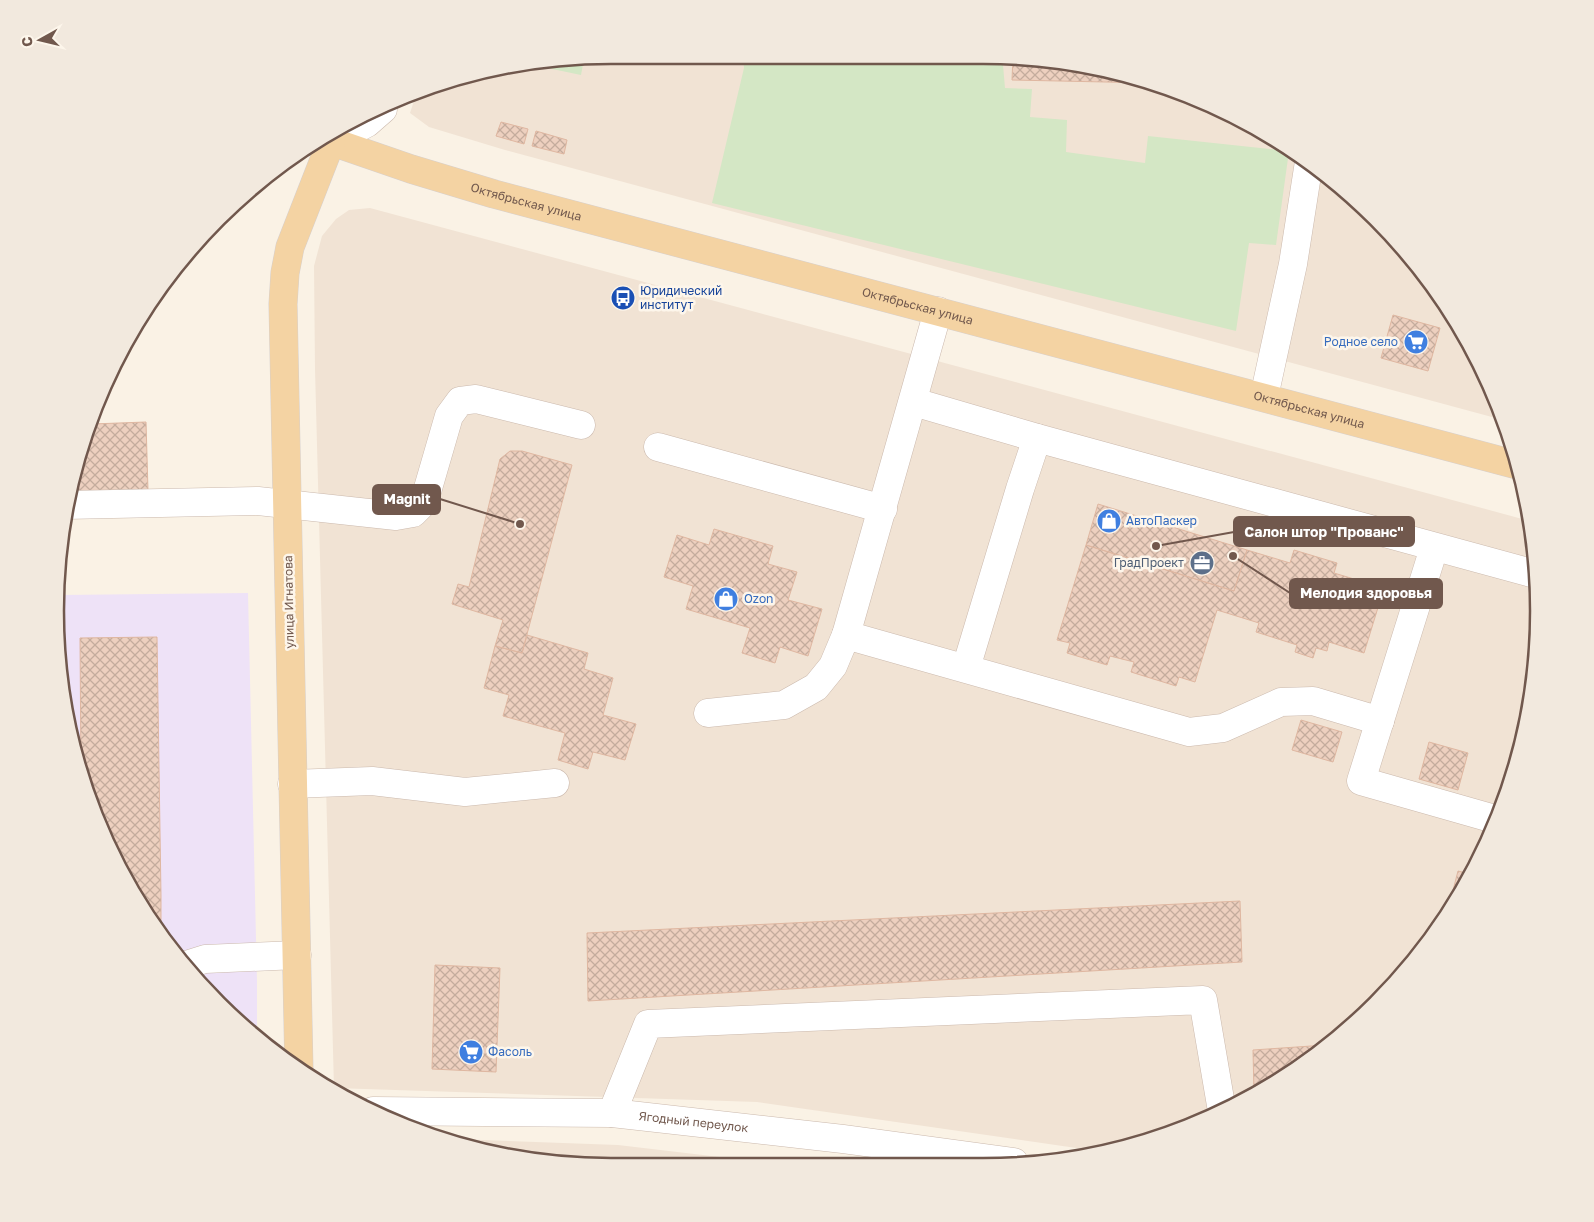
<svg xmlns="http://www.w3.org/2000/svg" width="1594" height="1222" viewBox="0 0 1594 1222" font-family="'Golos Text',sans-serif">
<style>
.residential{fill:#f1e3d4}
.education{fill:#eee2f7}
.green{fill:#d4e7c5}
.building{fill:url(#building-cross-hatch);stroke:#dfb7a1}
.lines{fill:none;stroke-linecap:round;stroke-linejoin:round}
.minor-casing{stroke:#cbb9ad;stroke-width:29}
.major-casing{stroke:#d7d0cd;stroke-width:29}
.minor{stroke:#fff;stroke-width:28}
.major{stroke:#f4d3a3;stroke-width:28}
.labels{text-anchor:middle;stroke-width:5;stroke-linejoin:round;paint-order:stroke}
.street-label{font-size:12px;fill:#71584d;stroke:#fdf6eb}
.transit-label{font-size:12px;fill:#164399;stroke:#fdf6eb;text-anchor:start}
.shop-label{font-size:12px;fill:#366cbe;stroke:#fdf6eb;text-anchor:start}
.service-label{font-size:12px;fill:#4e5e75;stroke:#fdf6eb;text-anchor:end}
.rim{fill:none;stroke:#71584d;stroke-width:2.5}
.leader{fill:none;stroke:#71584d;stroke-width:2}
.callout-dot{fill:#71584d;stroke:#fdf6eb;stroke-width:2}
.callout{fill:#71584d;stroke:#71584d;stroke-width:2}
.callout-label{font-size:14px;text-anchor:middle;font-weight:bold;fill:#fff}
</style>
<defs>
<pattern id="building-cross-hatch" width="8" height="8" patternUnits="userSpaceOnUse" patternTransform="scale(1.25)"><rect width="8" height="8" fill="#edd0bf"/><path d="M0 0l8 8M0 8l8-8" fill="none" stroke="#c4ac9d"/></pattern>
</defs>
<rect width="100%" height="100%" fill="#faf2e5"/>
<path class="residential" d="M 611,55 L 1019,56 L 1127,74 L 1229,112 L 1321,170 L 1376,218 L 1445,302 L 1497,398 L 1503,420 L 505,150 L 429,127 L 410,113 L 416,95 L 467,74 Z
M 370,208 L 1530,521 L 1539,611 L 1528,719 L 1497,824 L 1445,920 L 1376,1004 L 1292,1073 L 1196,1125 L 1097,1151 L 757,1102 L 334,1088 L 315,369 L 314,266 L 322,236 L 336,219 L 349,210 Z
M 453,1139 L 618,1145 L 762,1162 L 538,1162 Z"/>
<path class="education" d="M 248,593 L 257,982 L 257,1037 L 218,1004 L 149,920 L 85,790 L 56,647 L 60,595 Z"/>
<path class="green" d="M 743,55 L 1003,65 L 1005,88 L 1032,89 L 1030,117 L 1067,120 L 1066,152 L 1145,163 L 1148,136 L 1289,151 L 1276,245 L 1249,243 L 1236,331 L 712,203 L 744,68 Z
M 584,59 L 581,75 L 533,65 Z"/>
<path class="building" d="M 1013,56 L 1127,74 L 1152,83 L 1012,80 Z
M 501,122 L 528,129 L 524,144 L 496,136 Z
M 536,131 L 567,140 L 564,154 L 532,146 Z
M 1393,315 L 1440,328 L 1428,371 L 1381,358 Z
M 146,422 L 148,491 L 69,493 L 92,424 Z
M 510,451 L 522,451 L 572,465 L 522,653 L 495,646 L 503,620 L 452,604 L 458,584 L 469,587 L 500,459 Z
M 1098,504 L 1247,550 L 1234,591 L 1086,545 Z
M 714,529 L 773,546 L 768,564 L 797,572 L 788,600 L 822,609 L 808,656 L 780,647 L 775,663 L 742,653 L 750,628 L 686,609 L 693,586 L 664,577 L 677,535 L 709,545 Z
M 1086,545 L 1234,591 L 1247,550 L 1290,563 L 1294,550 L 1337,563 L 1334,573 L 1384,588 L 1364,653 L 1329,642 L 1327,651 L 1316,648 L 1313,658 L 1295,652 L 1297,645 L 1256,632 L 1259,623 L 1217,610 L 1195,682 L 1179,677 L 1176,686 L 1131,672 L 1134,662 L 1110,656 L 1107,665 L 1067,653 L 1070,643 L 1057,640 Z
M 527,635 L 588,653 L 584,669 L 613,678 L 603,715 L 636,724 L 625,760 L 593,752 L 588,769 L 558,760 L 565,733 L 503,716 L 509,695 L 484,688 L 495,646 L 522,653 Z
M 157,637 L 161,896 L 161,935 L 149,920 L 85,790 L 81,774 L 80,638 Z
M 1301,720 L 1342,732 L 1333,762 L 1292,750 Z
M 1429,742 L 1468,753 L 1458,790 L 1419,779 Z
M 1458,871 L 1470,874 L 1456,900 L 1451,898 Z
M 1240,901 L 1242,962 L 588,1001 L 587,933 Z
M 435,965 L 500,968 L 496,1072 L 432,1069 Z
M 1326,1045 L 1292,1073 L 1254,1094 L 1253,1050 Z"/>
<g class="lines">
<defs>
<g id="minor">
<path d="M 331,142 L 367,123 L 383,109"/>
<path d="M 1264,397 L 1293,264 L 1309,162"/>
<path d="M 914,402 L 1037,438 L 1535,574"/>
<path d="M 658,447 L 883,509"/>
<path d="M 66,505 L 258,501 L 396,516 L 413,513 L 424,502 L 449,416 L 460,401 L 476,399 L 581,425"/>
<path d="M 1434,548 L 1361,781 L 1498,820"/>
<path d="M 846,635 L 1189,732 L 1223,728 L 1281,702 L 1313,701 L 1380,721"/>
<path d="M 966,668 L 1020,489 L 1037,438"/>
<path d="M 708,713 L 784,705 L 816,687 L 833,666 L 846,635 L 938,311"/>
<path d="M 292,784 L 372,781 L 465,792 L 555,783"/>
<path d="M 186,965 L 205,959 L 297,955"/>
<path id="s1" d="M 373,1111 L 612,1113 L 843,1139 L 1014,1162"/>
<path d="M 612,1113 L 648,1024 L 1203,1000 L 1222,1111"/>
</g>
<g id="major">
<path id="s2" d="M 321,138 L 411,169 L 494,194 L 1517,465"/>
<path d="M 299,1071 L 283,304 L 285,273 L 290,247 L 331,142"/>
</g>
</defs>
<use href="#minor" class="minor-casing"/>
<use href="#major" class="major-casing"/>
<use href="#minor" class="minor"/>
<use href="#major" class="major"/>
</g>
<defs>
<symbol id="bus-disc" viewBox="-11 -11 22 22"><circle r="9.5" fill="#1a4fb4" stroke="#fdf6eb"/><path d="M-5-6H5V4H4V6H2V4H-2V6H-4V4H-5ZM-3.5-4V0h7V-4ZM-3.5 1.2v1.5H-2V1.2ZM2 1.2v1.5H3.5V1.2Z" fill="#fff"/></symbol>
<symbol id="supermarket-disc" viewBox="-11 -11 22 22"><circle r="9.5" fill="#3f7fe0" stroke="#fdf6eb"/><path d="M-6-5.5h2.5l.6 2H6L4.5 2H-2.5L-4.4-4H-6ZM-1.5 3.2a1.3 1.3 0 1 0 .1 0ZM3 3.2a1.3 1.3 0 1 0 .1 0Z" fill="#fff"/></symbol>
<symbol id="shop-disc" viewBox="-11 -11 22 22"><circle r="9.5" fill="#3f7fe0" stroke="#fdf6eb"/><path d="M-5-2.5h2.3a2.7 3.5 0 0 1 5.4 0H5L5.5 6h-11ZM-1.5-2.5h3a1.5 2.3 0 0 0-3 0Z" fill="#fff"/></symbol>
<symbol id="office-disc" viewBox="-11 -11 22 22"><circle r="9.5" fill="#5c6f8a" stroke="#fdf6eb"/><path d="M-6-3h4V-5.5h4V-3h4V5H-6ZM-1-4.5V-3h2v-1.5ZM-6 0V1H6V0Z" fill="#fff"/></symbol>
</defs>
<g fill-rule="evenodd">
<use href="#bus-disc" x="609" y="284" width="28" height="28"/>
<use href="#supermarket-disc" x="1402" y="328" width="28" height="28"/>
<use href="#shop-disc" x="1095" y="507" width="28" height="28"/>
<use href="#office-disc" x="1188" y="549" width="28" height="28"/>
<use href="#shop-disc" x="712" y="585" width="28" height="28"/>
<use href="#supermarket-disc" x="457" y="1038" width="28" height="28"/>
</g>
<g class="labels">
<g class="street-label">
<text dy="4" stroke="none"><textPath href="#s2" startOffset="215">Октябрьская улица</textPath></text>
<text dy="4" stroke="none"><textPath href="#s2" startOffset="620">Октябрьская улица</textPath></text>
<text dy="4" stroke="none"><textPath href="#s2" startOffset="1025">Октябрьская улица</textPath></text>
<text transform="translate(289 602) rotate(-91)" y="4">улица Игнатова</text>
<text dy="4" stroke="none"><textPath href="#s1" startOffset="321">Ягодный переулок</textPath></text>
</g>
<g class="transit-label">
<text x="640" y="295">Юридический<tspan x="640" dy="14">институт</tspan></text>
</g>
<g class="shop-label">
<text x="1398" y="346" text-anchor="end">Родное село</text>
<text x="1126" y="525">АвтоПаскер</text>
<text x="744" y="603">Ozon</text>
<text x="488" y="1056">Фасоль</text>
</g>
<g class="service-label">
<text x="1184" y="567">ГрадПроект</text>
</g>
</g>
<path d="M0 0H1594V1222H0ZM611 64H983A547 547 0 0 1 1530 611V611A547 547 0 0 1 983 1158H611A547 547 0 0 1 64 611V611A547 547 0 0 1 611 64Z" fill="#f2e9de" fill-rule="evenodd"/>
<path class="rim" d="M611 64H983A547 547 0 0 1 1530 611V611A547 547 0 0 1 983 1158H611A547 547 0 0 1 64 611V611A547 547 0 0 1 611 64Z"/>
<path class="leader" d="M520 524L440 499M1156 546L1234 532M1233 556L1290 593"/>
<g class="callout-dot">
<circle cx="520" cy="524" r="5"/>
<circle cx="1156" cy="546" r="5"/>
<circle cx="1233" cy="556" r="5"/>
</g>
<g class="callout">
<rect x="373" y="485" width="67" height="29" rx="5"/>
<rect x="1234" y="517" width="180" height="29" rx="5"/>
<rect x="1290" y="579" width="152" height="29" rx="5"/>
</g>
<g class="callout-label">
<text x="407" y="504">Magnit</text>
<text x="1324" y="537">Салон штор "Прованс"</text>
<text x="1366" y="598">Мелодия здоровья</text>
</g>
<g transform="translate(40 40) rotate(262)" stroke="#fdf6eb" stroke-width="4" paint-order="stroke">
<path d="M0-4L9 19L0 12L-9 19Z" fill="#71584d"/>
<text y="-8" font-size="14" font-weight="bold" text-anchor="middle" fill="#71584d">С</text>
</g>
</svg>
